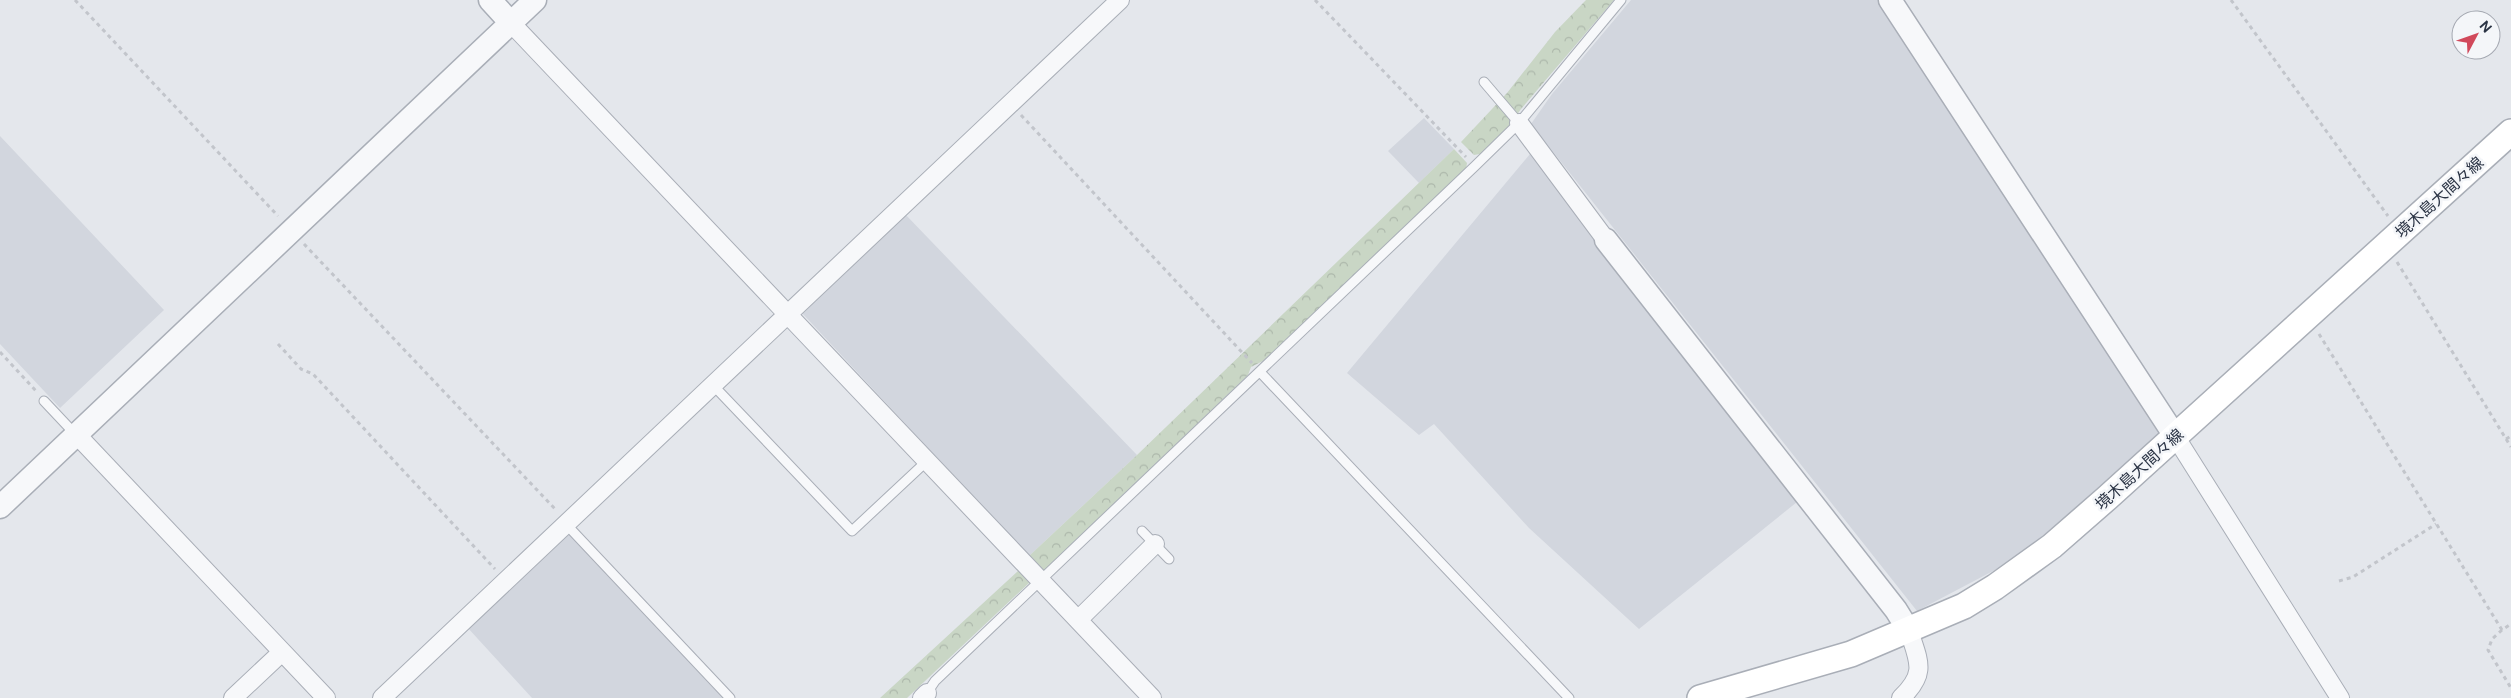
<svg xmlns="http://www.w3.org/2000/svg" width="2511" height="698" viewBox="0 0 2511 698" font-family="'DM Sans','Noto Sans JP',sans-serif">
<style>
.built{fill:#d2d6de}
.forest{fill:url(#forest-crowns)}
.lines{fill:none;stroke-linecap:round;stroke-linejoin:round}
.service-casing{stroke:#a9aeb7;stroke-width:11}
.minor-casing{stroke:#a9aeb7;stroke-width:20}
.tertiary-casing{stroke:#a9aeb7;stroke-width:25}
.secondary-casing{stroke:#a9aeb7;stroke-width:28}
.path{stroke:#c2c5cb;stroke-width:3;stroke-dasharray:4 4;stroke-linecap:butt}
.service{stroke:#f7f8fa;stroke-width:9}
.minor{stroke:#f7f8fa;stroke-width:18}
.tertiary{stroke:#f7f8fa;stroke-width:22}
.secondary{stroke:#fff;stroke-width:25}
.labels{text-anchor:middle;stroke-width:5;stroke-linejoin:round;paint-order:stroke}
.street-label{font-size:16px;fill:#2b3445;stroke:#f4f6f9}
</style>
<defs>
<pattern id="forest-crowns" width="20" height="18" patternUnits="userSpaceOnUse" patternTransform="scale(1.25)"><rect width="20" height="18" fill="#c9d6c5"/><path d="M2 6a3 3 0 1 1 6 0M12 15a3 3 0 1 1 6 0" fill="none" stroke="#adb8ab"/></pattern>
</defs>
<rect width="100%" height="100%" fill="#e4e7ec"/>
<path class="built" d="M 1631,0 L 1883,0 L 2163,436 L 2012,561 L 1917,611 L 1531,124 L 1552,94 Z
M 1424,118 L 1454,149 L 1419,183 L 1388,151 Z
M 0,136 L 164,310 L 60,408 L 0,344 Z
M 1530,154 L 1797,502 L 1639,629 L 1529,528 L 1434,424 L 1419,435 L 1347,373 Z
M 904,213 L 1137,455 L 1029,556 L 801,312 Z
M 567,530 L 724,698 L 532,698 L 467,627 Z"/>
<path class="forest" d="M 1586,0 L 1614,0 L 1521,109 L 1509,126 L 1480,154 L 1474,155 L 1461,142 L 1507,93 L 1555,32 Z
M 1454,149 L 1467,163 L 1466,169 L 1263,361 L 1251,367 L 1248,375 L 1044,571 L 1029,556 L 1137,455 Z
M 1019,570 L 1030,582 L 907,698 L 880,698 Z"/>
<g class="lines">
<defs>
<path id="service" d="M 1484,82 L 1519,123
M 1260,372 L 1569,698
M 712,384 L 852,531 L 928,460
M 44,401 L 76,435
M 565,523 L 730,698
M 1142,531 L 1169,559
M 927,693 L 935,681 L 1475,166 L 1519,123 L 1621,0"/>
<path id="minor" d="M 511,23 L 1152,698
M 1519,123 L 1606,240
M 77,435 L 326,698
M 2175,436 L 2340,698
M 1078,620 L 1155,544
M 233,698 L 282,652
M 382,698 L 1120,0
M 922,698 L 927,693
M 1901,698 C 1927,673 1919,662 1909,631"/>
<path id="tertiary" d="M 490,0 L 511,23
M 1890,0 L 2175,436
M 1606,240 L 1896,610 L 1909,631
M 0,507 L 535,0"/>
<path id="secondary" d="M 1700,698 L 1851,654 L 1964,606 L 1995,587 L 2052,546 L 2107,498 L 2511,132"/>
</defs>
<use href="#service" class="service-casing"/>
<use href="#minor" class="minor-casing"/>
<use href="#tertiary" class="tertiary-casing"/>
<use href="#secondary" class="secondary-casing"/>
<path class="path" d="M 75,0 L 278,216
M 1315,0 L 1466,157
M 2231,0 L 2388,216
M 1021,115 L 1252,363
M 304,244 L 556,510
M 2397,262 L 2511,447
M 2319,334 L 2502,630 L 2511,624
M 278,344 L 301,369 L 313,374 L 495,569
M 0,352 L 37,392
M 2506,439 L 2511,436
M 2339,581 L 2353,577 L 2436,524
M 2502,630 L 2492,639 L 2488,650 L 2511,688"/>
<use href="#service" class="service"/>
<use href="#minor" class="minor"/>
<use href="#tertiary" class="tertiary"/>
<use href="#secondary" class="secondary"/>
</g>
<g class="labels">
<g class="street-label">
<text transform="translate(2439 197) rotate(-42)" y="6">境木島大間々線</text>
<text transform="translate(2139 469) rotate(-42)" y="6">境木島大間々線</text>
</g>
</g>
<g transform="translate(2476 35) rotate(49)"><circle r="24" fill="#f4f6f9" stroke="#a4a8b1"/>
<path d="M0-4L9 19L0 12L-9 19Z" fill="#d1495b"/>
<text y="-8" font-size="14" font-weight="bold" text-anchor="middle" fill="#2b3445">N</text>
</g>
</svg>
